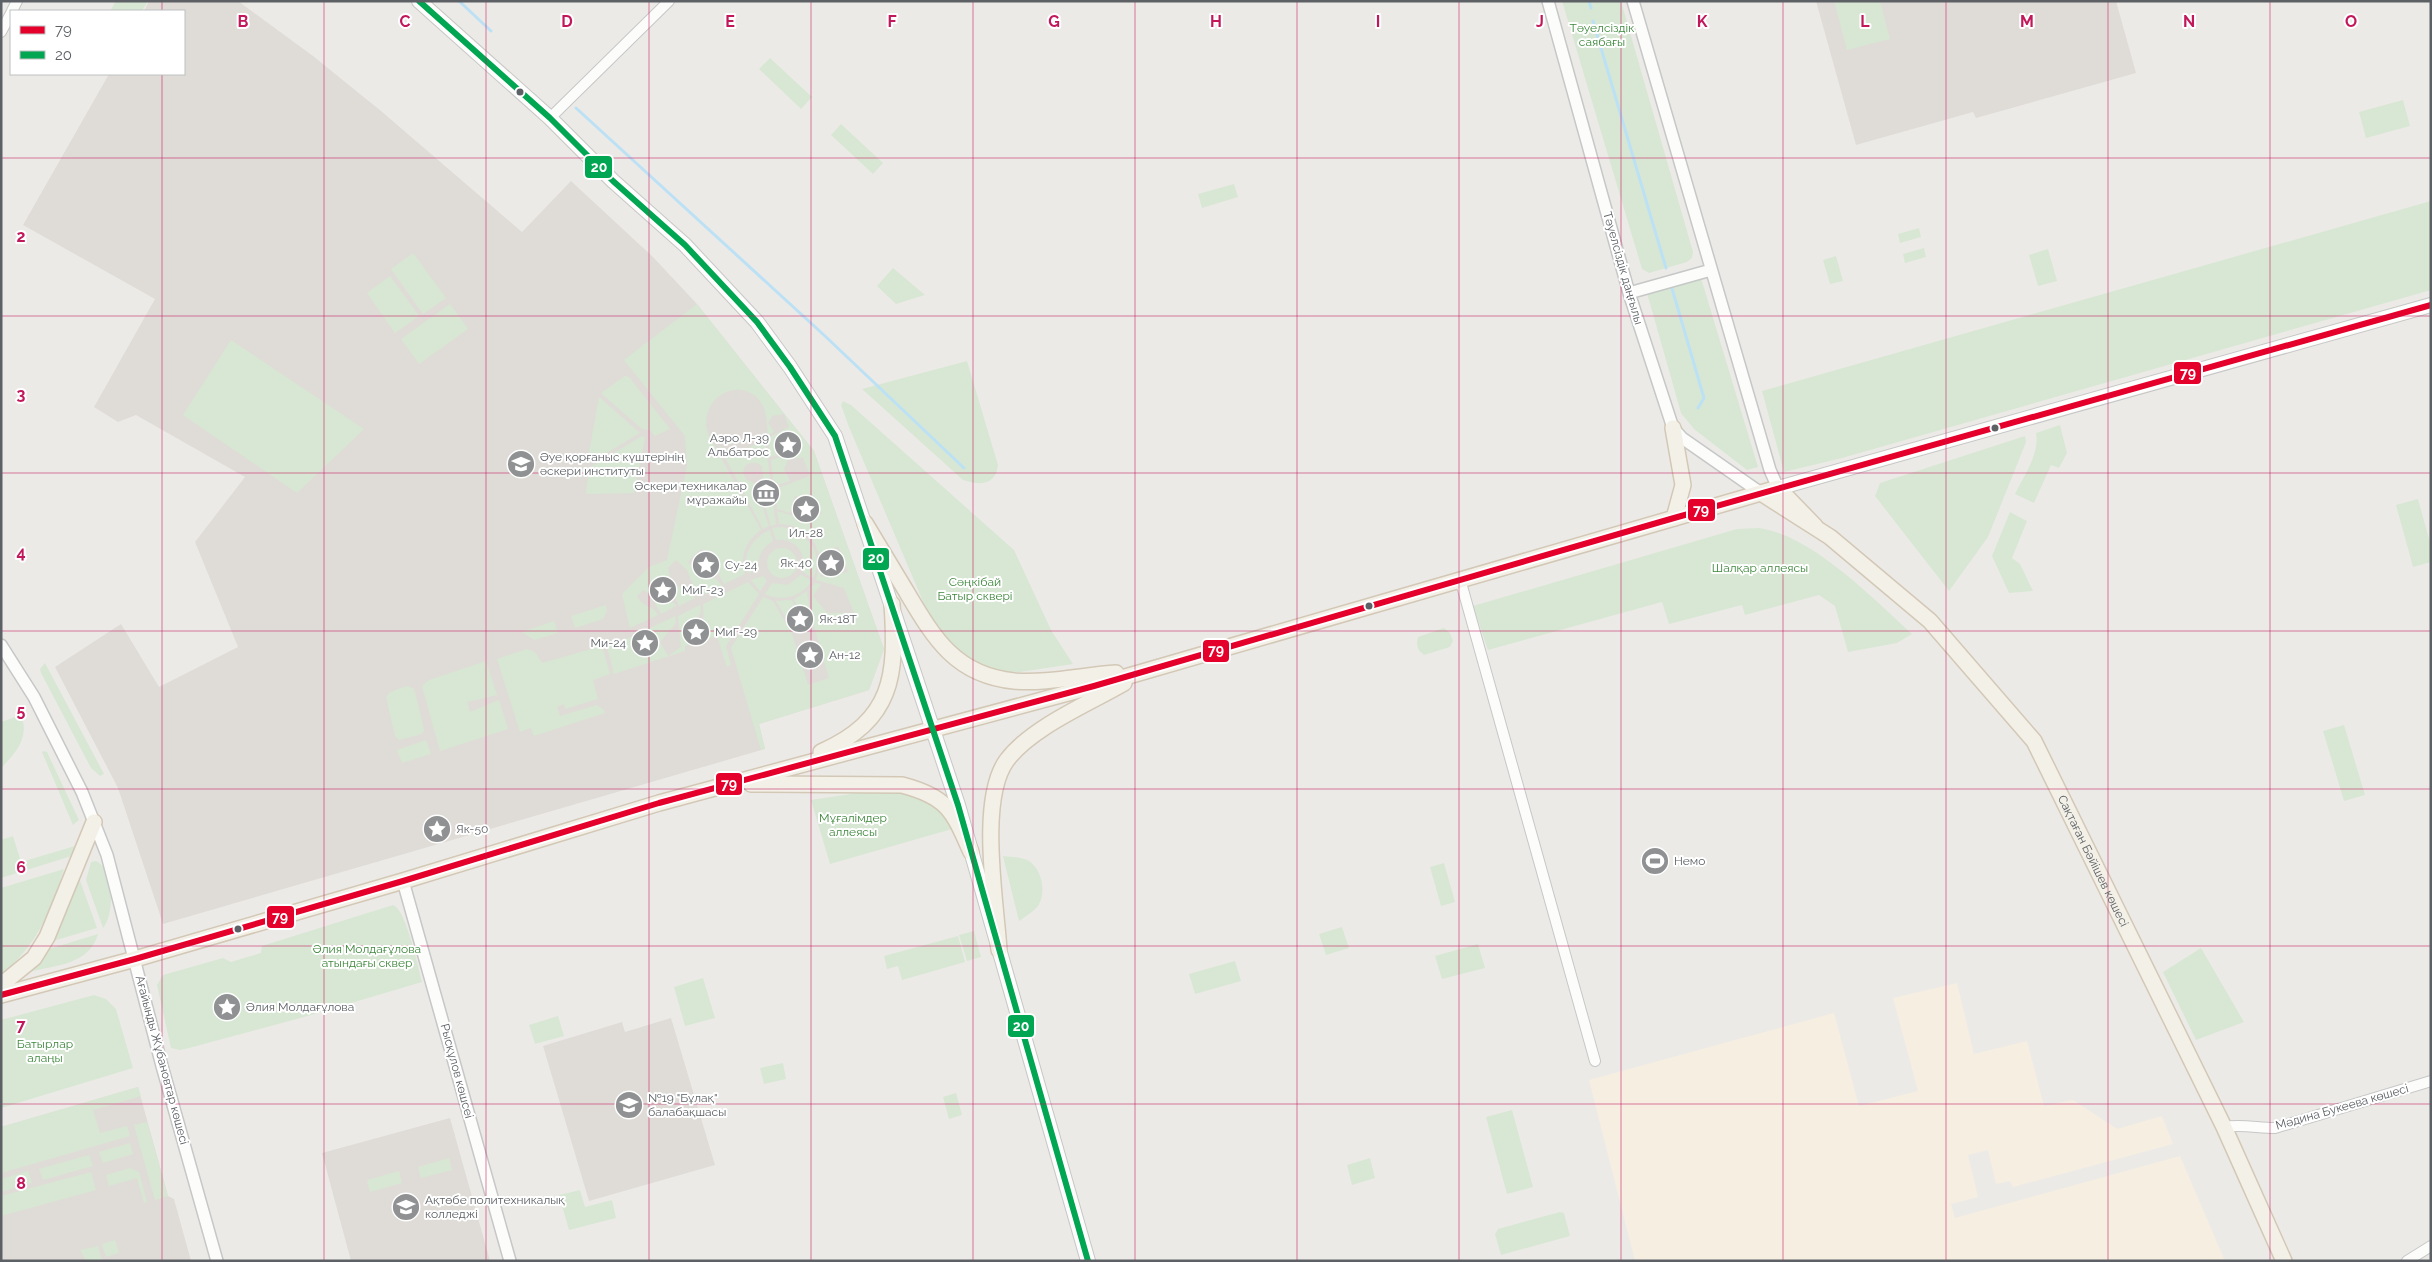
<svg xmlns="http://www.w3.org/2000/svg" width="2432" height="1262" viewBox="0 0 2432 1262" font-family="Raleway,sans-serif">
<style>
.commercial{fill:#f5eee1}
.education{fill:#dfdcd7}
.green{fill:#d7e7d3}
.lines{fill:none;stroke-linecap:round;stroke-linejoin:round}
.stream{stroke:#bce1f5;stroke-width:3}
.minor-casing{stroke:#c6c7c7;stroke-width:12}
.tertiary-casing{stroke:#c6c7c7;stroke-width:14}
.secondary-casing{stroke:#c6c7c6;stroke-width:16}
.primary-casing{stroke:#d3c8b6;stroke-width:18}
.minor{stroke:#fcfcfb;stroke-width:10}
.tertiary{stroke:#fcfcfb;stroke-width:11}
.secondary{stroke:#fcfcfb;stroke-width:14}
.primary{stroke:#f3f0e8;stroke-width:15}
.bus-1-casing{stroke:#fff;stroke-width:10}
.bus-2-casing{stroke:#fff;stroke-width:10}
.bus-1{stroke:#e4002b;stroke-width:6}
.bus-2{stroke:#00a651;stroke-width:6}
.grid{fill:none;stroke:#c2185b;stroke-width:1;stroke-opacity:0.55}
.bus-dot{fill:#5d6165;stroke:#fff;stroke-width:2}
.labels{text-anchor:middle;stroke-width:4;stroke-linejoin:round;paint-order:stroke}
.park-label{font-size:12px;fill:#3c863a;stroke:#fff}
.street-label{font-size:12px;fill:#5d6165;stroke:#fff}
.poi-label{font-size:12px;fill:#5d6165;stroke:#fff;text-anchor:start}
.grid-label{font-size:16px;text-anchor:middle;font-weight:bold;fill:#c2185b;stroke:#fff;stroke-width:4;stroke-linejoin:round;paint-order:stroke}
.line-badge{stroke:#fff;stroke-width:2}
.badge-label{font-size:14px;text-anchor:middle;font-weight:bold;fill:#fff}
</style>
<rect width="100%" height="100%" fill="#eceae7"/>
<path class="commercial" d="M 1957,983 L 1974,1054 L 2027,1041 L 2044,1106 L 2073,1100 L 2117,1129 L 2162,1116 L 2173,1144 L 2013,1187 L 2010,1181 L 1996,1184 L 1988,1150 L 1968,1155 L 1978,1197 L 1951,1204 L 1955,1218 L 2180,1156 L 2225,1261 L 1635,1261 L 1589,1080 L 1834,1013 L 1859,1106 L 1918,1091 L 1893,998 Z"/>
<path class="education" d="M 149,1 L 238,1 L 313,56 L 381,111 L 522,232 L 571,181 L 653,257 L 697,304 L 814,451 L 884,649 L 869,690 L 759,724 L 765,749 L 163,924 L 118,788 L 55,667 L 121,624 L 159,687 L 238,647 L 195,542 L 245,477 L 136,415 L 118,422 L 94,407 L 155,299 L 23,225 L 109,74 L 184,74 L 184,11 L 144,11 Z
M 1816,1 L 2116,1 L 2136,73 L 1976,118 L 1973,112 L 1856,145 Z
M 671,1018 L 715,1165 L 589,1201 L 543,1046 L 622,1022 L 625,1032 Z
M 138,1087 L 168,1196 L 174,1199 L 191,1261 L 1,1261 L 1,1127 Z
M 450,1118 L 490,1261 L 351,1261 L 322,1153 Z"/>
<path class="green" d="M 116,1 L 148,1 L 142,11 L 110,11 Z
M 1562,1 L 1621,1 L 1693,252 L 1692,258 L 1687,262 L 1649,273 L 1642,269 Z
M 1834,1 L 1880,1 L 1890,39 L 1847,50 Z
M 770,58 L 812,97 L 801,109 L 759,69 Z
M 2403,100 L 2410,126 L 2366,138 L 2359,112 Z
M 841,124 L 883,163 L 873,174 L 831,135 Z
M 1234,184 L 1238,197 L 1202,208 L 1198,194 Z
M 2431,201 L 2431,290 L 1842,458 L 1784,472 L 1762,391 Z
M 1919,228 L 1921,237 L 1900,243 L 1898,234 Z
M 1924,248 L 1926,257 L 1905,263 L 1903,254 Z
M 2048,249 L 2057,281 L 2038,286 L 2029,255 Z
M 413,253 L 446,298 L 423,314 L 391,269 Z
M 1836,256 L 1843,281 L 1830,284 L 1823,260 Z
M 893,268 L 925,295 L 896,304 L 877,286 Z
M 390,276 L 419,316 L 395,333 L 367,293 Z
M 1701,278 L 1758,467 L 1747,470 L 1694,429 L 1681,413 L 1647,293 Z
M 450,304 L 468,329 L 419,364 L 401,339 Z
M 697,304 L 814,451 L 884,649 L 869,690 L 759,724 L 765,749 L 761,750 L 731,648 L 763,597 L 773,601 L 792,634 L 808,685 L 829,678 L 814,626 L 810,588 L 815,583 L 821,584 L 813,596 L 827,613 L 854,613 L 844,588 L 816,580 L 820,563 L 821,577 L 848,572 L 838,546 L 822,557 L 819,556 C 815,536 799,524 779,524 L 777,511 L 809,520 L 822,514 L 815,502 L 795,496 L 790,513 L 777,509 L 775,489 L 810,476 L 803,457 L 788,460 L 784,469 L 790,481 L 774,486 L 771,460 L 801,450 L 793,436 L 782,437 L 778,446 L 784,453 L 770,457 L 768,438 L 789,427 L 784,414 L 772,416 L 768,423 L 774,432 L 768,435 C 767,427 767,416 764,408 C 748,372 696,394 708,434 L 761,530 C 746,540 739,557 745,574 L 724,584 L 709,555 L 701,549 L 688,562 C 698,573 714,573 722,586 L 698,597 L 687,570 L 676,560 L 668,568 L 671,582 L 693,594 L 695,598 L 679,606 L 669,583 L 660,579 L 653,584 L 652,594 L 674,603 L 676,606 L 661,614 L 650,594 L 643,590 L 637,596 C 643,608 653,605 658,615 L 630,628 L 622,594 L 649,567 L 667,560 L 687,466 L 685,436 L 624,360 Z
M 231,340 L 364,429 L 297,493 L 183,415 Z
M 967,361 L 998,465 C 996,485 980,486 963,480 L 862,389 Z
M 625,376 L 629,377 L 670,429 L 655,436 L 650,430 L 642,429 L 601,393 Z
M 599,397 L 640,433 L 590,463 L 588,458 Z
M 843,401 L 851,405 L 1014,550 L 1051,630 L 1073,664 L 1020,672 L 997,671 L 968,658 L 952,647 L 940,632 L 927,611 L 849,427 L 841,405 Z
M 2060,425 L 2067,453 L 2059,468 L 2051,465 L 2034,503 L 2015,494 C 2024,476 2040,453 2036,433 Z
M 764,432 L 776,524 L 771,526 L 758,482 L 763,477 L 762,466 C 750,457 737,468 747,480 L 754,483 L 769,526 L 763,529 L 719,446 C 737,456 755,450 764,432 Z
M 642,436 L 645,437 L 634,493 L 586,494 L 589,468 Z
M 2025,436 L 2026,442 L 1988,537 L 1949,591 L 1875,496 L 1880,483 Z
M 2418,499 L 2431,546 L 2431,562 L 2413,567 L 2396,505 Z
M 2010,512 L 2027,521 L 2012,558 L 2020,564 L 2033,591 L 2009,593 L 1992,556 Z
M 782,527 C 807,532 825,553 813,578 L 803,572 C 807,553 796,538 776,540 L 772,528 Z
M 1759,528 C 1813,536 1872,598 1912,634 L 1897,643 L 1848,652 L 1835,606 L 1819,595 L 1745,615 L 1742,605 L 1669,624 L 1662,602 L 1488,650 L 1473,606 L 1737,529 Z
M 770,530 L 773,541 C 762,547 757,557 759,569 L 748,573 C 741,555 753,537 770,530 Z
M767 563a15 15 0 1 1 30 0a15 15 0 1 1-30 0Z
M 801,575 L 812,581 C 801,597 782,602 765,594 L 772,583 L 788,585 Z
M 763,576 L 767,581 L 760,591 L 751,580 Z
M 748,582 L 759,594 L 726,646 L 731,665 L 727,667 L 717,636 L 704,640 L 703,604 Z
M 807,591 L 812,626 L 804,629 L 807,625 L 802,610 L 799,611 L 794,599 Z
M 792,600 L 797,611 L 793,614 L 798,628 L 801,630 L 794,632 L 776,601 Z
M 606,605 L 607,611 L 603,619 L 575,628 L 571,616 Z
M 700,605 L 701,613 L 684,633 L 686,640 L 695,643 L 685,646 L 685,651 L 614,674 L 607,646 L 639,634 L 636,638 L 636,645 L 640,651 L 649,651 L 654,646 L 654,639 L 650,633 L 642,632 L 675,616 L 676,623 L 660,642 L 668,656 L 681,647 L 678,616 Z
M 554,621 L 558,633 L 534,640 L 522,632 Z
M 1444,628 L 1450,633 L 1453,641 L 1450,647 L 1424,655 C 1417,650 1416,645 1418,637 Z
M 602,646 L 610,674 L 593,680 L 598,699 L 565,709 L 564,704 L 557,707 L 560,716 L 597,705 L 603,709 L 605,713 L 534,736 L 531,728 L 520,732 L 497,659 L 527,649 L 535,652 L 542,663 Z
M 486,661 L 497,695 L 467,702 L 470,712 L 499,700 L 508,729 L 440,751 L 422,686 L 429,680 Z
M 45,663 L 104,774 L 100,776 L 91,768 L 41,673 L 40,669 Z
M 407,686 L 414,689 L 415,692 L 424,730 L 422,734 L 399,740 L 395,736 L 386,697 L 390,692 Z
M 21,715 C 30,737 16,753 1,768 L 1,722 Z
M 2344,725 L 2365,795 L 2344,801 L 2323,731 Z
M 426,740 L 431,754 L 402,763 L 397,750 Z
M 44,751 L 47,752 L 79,820 L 73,825 L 42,752 Z
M 871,791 C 895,792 924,793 943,812 C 947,816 949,824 952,829 L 830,864 L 811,800 Z
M 13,836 L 21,862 L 75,846 L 78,854 L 1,878 L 1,840 Z
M 1003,856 C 1011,857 1020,857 1027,860 C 1042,867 1047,893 1038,906 C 1033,912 1025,917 1019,921 Z
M 96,861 C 114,869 115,915 103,928 L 86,880 L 91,862 Z
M 1444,863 L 1455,902 L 1441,906 L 1430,867 Z
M 64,869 C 50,913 37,945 1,975 L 1,888 Z
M 78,875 L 97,928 L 53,941 Z
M 393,905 C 406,909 418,967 422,982 L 304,1017 L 189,1048 L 180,1050 L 171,1048 L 157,985 L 163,975 L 223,958 L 231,962 L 261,953 L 262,946 Z
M 1342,927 L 1349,948 L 1326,955 L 1319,934 Z
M 974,931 L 981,957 L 967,961 L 959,935 Z
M 98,934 C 89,965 56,965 29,972 L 49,949 Z
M 958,936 L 965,962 L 902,980 L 898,966 L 887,969 L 884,956 Z
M 1478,944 L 1485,968 L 1442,979 L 1435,956 Z
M 2201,948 L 2244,1022 L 2196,1040 L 2163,972 Z
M 1235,961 L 1241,981 L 1195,994 L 1189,974 Z
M 703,978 L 715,1018 L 685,1026 L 674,987 Z
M 94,995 L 106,999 L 116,1009 L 133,1068 L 1,1108 L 1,1020 Z
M 558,1016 L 564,1036 L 535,1044 L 529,1025 Z
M 783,1063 L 786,1079 L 764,1084 L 760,1068 Z
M 138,1087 L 141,1096 L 93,1110 L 100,1133 L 127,1126 L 130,1136 L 1,1173 L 1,1127 Z
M 956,1093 L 962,1115 L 949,1119 L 943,1097 Z
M 1512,1110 L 1533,1187 L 1507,1194 L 1486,1117 Z
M 147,1122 L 168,1196 L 155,1200 L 134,1125 Z
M 130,1143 L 133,1154 L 103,1163 L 99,1152 Z
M 89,1155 L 93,1166 L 43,1180 L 39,1169 Z
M 449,1158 L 452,1170 L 421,1178 L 418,1167 Z
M 1370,1158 L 1375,1178 L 1352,1185 L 1347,1165 Z
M 130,1168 L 139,1172 L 147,1202 L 144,1203 L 137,1178 L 109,1186 L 106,1175 Z
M 28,1171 L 32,1183 L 1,1192 L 1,1179 Z
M 399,1171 L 402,1183 L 370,1192 L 367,1180 Z
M 91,1172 L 96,1190 L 1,1216 L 1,1196 Z
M 580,1190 L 585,1207 L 612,1200 L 616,1218 L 569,1230 L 559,1195 Z
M 1560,1212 L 1564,1213 L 1570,1236 L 1501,1255 L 1495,1234 L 1498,1229 Z
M 115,1240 L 119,1253 L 106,1257 L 102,1244 Z
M 98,1246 L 102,1261 L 86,1261 L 80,1250 Z"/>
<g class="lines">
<path class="stream" d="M 459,1 L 491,31
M 1589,1 L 1591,8
M 1593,21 L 1666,268
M 576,108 L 825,336 L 964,468
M 1671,285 L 1704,398 L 1698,408"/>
<defs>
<path id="minor" d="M 12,11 L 17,1
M 1,32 L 11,13
M 550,118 L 669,1
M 1460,579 L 1595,1061
M 2224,1127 C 2241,1124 2258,1128 2275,1128 L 2431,1081
M 2407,1261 L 2431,1246"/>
<path id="tertiary" d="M 1548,1 L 1629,293 L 1673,428 L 1682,438 L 1761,493
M 1633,1 L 1770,470 L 1778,488
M 1629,293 L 1711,270
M 1,645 L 34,697 L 82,792 L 107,855 L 162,1066 L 217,1261
M 403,881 L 510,1261"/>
<path id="secondary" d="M 419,1 L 550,118 L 613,181 L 685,245 L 757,322 L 790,367 L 835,436 L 958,805 L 1088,1261
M 1778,488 L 2431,305"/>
<g id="primary">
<path d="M 1673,428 L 1683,485 L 1674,518"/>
<path id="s1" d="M 1761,493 L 1830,537 L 1930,621 L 2034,741 L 2224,1127 L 2284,1261"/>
<path d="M 865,523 C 879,546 892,568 906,591 C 934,638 955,675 1014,681 C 1044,684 1085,675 1116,673"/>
<path d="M 821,752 C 893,720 897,676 892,604"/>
<path d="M 751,784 L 902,785 C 948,797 953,811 971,852"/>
<path d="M 999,950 C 996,902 978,799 1007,760 C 1032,727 1088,704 1124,683"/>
<path d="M 1,985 L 34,958 L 47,937 L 94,822"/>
<path d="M 1,995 L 135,959 L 403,881 L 659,803 L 1094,686 L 1778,488 L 1815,526"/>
</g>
</defs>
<use href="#minor" class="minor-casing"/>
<use href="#tertiary" class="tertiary-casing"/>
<use href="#secondary" class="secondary-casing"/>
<use href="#primary" class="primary-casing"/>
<use href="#minor" class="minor"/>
<use href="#tertiary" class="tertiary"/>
<use href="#secondary" class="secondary"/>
<use href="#primary" class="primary"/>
<defs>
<path id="bus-1" d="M 1,995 L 135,959 L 403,881 L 659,803 L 1094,686 L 1674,518 L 2431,305"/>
<path id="bus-2" d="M 419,1 L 550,118 L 613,181 L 685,245 L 757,322 L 790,367 L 835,436 L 958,805 L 1088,1261"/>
</defs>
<use href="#bus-1" class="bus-1-casing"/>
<use href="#bus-2" class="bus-2-casing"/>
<use href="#bus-1" class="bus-1"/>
<use href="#bus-2" class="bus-2"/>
</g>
<path class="grid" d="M 162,1 L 162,11M 324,1 L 324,1261M 486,1 L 486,1261M 649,1 L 649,1261M 811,1 L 811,1261M 973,1 L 973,1261M 1135,1 L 1135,1261M 1297,1 L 1297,1261M 1459,1 L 1459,1261M 1621,1 L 1621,1261M 1783,1 L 1783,1261M 1946,1 L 1946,1261M 2108,1 L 2108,1261M 2270,1 L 2270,1261M 162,74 L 162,1261M 1,158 L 2431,158M 1,316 L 2431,316M 1,473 L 2431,473M 1,631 L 2431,631M 1,789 L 2431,789M 1,946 L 2431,946M 1,1104 L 2431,1104"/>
<defs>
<symbol id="sight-disc" viewBox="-11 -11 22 22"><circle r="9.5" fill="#8f9192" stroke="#fff"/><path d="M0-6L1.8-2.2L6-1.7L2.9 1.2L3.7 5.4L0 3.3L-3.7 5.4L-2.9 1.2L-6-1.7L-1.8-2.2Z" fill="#fff"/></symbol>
<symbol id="university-disc" viewBox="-11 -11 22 22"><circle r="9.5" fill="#8f9192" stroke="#fff"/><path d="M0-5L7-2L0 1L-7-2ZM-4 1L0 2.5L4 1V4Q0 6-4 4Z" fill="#fff"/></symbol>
<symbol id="museum-disc" viewBox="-11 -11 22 22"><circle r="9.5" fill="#8f9192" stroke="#fff"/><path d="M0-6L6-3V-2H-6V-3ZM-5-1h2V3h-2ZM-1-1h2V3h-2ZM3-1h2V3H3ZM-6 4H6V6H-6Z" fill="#fff"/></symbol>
<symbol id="stadium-disc" viewBox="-11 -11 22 22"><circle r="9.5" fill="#8f9192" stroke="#fff"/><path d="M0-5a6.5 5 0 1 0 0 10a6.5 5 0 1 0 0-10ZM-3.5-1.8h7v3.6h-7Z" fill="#fff"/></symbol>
<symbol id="school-disc" viewBox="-11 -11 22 22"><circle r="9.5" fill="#8f9192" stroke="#fff"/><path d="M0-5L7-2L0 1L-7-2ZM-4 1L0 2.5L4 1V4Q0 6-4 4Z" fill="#fff"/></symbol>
</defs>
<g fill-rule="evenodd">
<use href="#sight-disc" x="772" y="429" width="32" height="32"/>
<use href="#university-disc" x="505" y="448" width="32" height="32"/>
<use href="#museum-disc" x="750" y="477" width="32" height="32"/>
<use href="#sight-disc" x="790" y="493" width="32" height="32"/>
<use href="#sight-disc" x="815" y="547" width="32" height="32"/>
<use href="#sight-disc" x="690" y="549" width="32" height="32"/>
<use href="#sight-disc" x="647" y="574" width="32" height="32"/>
<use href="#sight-disc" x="784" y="603" width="32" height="32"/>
<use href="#sight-disc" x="680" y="616" width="32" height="32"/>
<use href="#sight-disc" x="629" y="627" width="32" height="32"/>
<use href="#sight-disc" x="794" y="639" width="32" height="32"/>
<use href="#sight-disc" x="421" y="813" width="32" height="32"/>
<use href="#stadium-disc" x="1639" y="845" width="32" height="32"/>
<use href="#sight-disc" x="211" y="991" width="32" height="32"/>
<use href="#school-disc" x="613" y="1089" width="32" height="32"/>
<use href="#university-disc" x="390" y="1191" width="32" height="32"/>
</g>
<g class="bus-dot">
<circle cx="520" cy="92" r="4.5"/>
<circle cx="1995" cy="428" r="4.5"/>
<circle cx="1369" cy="606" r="4.5"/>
<circle cx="238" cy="929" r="4.5"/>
</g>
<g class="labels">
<g class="park-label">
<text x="1602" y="32">Тәуелсіздік<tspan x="1602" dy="14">саябағы</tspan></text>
<text x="1760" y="572">Шалқар аллеясы</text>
<text x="975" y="586">Сәңкібай<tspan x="975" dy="14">Батыр сквері</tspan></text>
<text x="853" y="822">Мұғалімдер<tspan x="853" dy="14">аллеясы</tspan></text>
<text x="367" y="953">Әлия Молдағұлова<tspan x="367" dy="14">атындағы сквер</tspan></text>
<text x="45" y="1048">Батырлар<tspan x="45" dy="14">алаңы</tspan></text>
</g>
<g class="street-label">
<text transform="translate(1623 268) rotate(74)" y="4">Тәуелсіздік даңғылы</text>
<text dy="4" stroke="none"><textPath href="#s1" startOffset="505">Сақтаған Бәйішев көшесі</textPath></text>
<text transform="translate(162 1060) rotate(75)" y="4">Ағайынды Жұбановтар көшесі</text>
<text transform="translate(457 1071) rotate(75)" y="4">Рысқұлов көшсеі</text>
<text transform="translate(2342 1107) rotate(-16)" y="4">Мәдина Букеева көшесі</text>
</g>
<g class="poi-label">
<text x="769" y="442" text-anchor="end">Аэро Л-39<tspan x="769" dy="14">Альбатрос</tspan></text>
<text x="540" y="461">Әуе қорғаныс күштерінің<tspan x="540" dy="14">әскери институты</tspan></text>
<text x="747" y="490" text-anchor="end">Әскери техникалар<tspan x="747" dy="14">мұражайы</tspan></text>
<text x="806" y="537" text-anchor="middle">Ил-28</text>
<text x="812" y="567" text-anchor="end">Як-40</text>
<text x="725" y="569">Су-24</text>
<text x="682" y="594">МиГ-23</text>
<text x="819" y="623">Як-18Т</text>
<text x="715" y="636">МиГ-29</text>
<text x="626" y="647" text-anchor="end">Ми-24</text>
<text x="829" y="659">Ан-12</text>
<text x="456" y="833">Як-50</text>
<text x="1674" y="865">Немо</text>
<text x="246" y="1011">Әлия Молдағұлова</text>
<text x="648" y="1102">№19 "Бұлақ"<tspan x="648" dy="14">балабақшасы</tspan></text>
<text x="425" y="1204">Ақтөбе политехникалық<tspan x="425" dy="14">колледжі</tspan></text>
</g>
</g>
<g class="grid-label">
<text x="243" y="27">B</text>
<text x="405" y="27">C</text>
<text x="567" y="27">D</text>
<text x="730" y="27">E</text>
<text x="892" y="27">F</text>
<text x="1054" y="27">G</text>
<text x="1216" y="27">H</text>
<text x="1378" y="27">I</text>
<text x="1540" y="27">J</text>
<text x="1702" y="27">K</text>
<text x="1865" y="27">L</text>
<text x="2027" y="27">M</text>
<text x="2189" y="27">N</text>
<text x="2351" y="27">O</text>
<text x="21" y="242">2</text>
<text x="21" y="400">3</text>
<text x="21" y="558">4</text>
<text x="21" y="716">5</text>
<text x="21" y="873">6</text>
<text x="21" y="1031">7</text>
<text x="21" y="1189">8</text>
</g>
<g class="line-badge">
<rect x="584" y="155" width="29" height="24" rx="5" fill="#00a651"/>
<rect x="2173" y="361" width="29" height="24" rx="5" fill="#e4002b"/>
<rect x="1687" y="498" width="29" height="24" rx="5" fill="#e4002b"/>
<rect x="862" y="547" width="28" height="24" rx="5" fill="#00a651"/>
<rect x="1202" y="639" width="28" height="24" rx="5" fill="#e4002b"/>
<rect x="715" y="772" width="28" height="24" rx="5" fill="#e4002b"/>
<rect x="266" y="905" width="29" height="24" rx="5" fill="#e4002b"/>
<rect x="1007" y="1014" width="28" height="24" rx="5" fill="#00a651"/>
</g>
<g class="badge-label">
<text x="599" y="172">20</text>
<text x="2188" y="378">79</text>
<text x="1701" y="515">79</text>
<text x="876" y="563">20</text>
<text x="1216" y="655">79</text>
<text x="729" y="789">79</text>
<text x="280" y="922">79</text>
<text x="1021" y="1031">20</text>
</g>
<rect width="2432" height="1262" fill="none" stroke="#5d6165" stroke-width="5"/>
<rect x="10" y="10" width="175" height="65" fill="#ffffff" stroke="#bec0c1"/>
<rect x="20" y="26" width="25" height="8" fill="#e4002b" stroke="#bec0c1"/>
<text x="55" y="35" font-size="15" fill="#5d6165">79</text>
<rect x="20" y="51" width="25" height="8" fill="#00a651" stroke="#bec0c1"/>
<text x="55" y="60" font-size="15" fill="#5d6165">20</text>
</svg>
